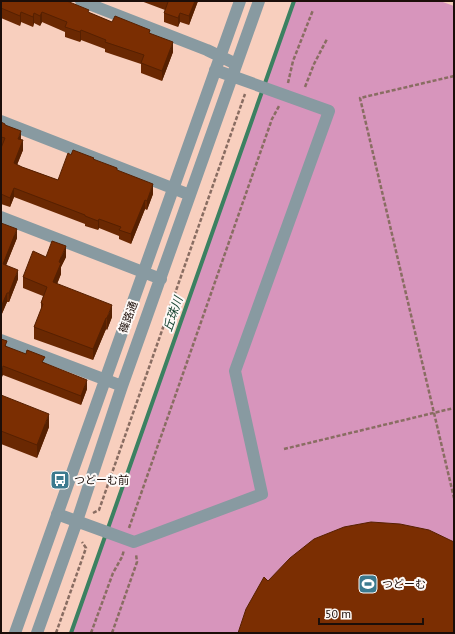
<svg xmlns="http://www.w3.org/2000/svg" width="455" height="634" viewBox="0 0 455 634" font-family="'PT Sans','Noto Sans JP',sans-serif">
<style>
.green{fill:#d795bc}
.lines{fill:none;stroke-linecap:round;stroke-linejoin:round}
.stream{stroke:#3b8161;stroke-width:4}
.path{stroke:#896d62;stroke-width:2.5;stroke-dasharray:4 2;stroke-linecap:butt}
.minor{stroke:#889aa1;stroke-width:12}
.wall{fill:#6a2802}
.shaded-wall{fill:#562001}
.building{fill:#7b2e02;stroke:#562001}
.labels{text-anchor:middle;stroke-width:4;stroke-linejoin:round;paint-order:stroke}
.street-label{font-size:11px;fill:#1c0e09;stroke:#fdf9f7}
.poi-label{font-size:11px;fill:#1c0e09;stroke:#fdf9f7;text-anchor:start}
.water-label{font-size:12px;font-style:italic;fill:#113f2d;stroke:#fdf9f7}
</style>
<rect width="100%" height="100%" fill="#f8cfbe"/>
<path class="green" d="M 294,1 L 440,1 L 454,6 L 454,633 L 71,633 Z"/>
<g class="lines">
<path class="stream" d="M 71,633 L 294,1"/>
<path class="path" d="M 454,76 L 360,98 L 454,498
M 288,83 L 293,61 L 313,10
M 305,87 L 314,64 L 327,39
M 284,449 L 454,408
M 93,513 L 99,510 L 245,94
M 129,528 L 272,119 L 279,106
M 56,633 L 86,548 L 82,542
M 91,633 L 113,573 L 122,557 L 124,550
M 112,633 L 137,562 L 136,554"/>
<path class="minor" d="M 81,1 L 207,50 L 236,64
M 1,121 L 190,195
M 1,217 L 161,279
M 1,340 L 122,386
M 57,514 L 134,542 L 262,494 L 235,371 L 329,111 L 215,70
M 15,633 L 240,1
M 37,633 L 77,521 L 122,386 L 259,1"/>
</g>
<path class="wall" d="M 1,1 L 89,13 L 112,22 L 150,33 L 173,52 L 162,81 L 141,73 L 141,64 L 105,52 L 105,49 L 81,40 L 80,42 L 65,37 L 65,32 L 42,22 L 40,26 L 34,23 L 33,27 L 21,22 L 20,26 L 1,18 Z
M 141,1 L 198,1 L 189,25 L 180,22 L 178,27 L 164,22 L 164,13 L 165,10 Z
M 1,122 L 21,140 L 23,150 L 17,165 L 22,167 L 58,180 L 71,155 L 94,160 L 117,171 L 153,194 L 147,210 L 145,209 L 131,244 L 119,239 L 119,236 L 99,228 L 98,230 L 85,226 L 85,224 L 14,197 L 10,207 L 1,204 L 1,148 L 2,146 L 1,146 Z
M 1,223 L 17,238 L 6,265 L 18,279 L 9,302 L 7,302 L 1,316 Z
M 46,257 L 66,257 L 61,267 L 61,274 L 57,284 L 112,317 L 107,330 L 106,329 L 93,360 L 34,339 L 34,327 L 41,311 L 41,303 L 43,296 L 23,288 L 23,277 Z
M 1,339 L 7,347 L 45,363 L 87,389 L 81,405 L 3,375 Z
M 1,395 L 49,427 L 37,458 L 1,444 Z"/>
<path class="shaded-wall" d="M 195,1 L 198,1 L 189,25 L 189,16 Z
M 21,12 L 21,22 L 20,26 L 20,16 Z
M 42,12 L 42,22 L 40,26 L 40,16 Z
M 34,13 L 34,23 L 33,27 L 33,17 Z
M 180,13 L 180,22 L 178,27 L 178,18 Z
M 81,30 L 81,40 L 80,42 L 80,32 Z
M 173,42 L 173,52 L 162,81 L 162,71 Z
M 21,131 L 21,141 L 18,139 Z
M 23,140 L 23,150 L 14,172 L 14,163 Z
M 153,184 L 153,194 L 147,210 L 147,201 Z
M 14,188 L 14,197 L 10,207 L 10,198 Z
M 145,200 L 145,209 L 131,244 L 131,234 Z
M 99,219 L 99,228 L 98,230 L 98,221 Z
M 17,229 L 17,238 L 3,273 L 3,264 Z
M 66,246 L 66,257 L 61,267 L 61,274 L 53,294 L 53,282 L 59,262 Z
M 18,270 L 18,279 L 9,302 L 9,293 Z
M 7,293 L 7,302 L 1,316 L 1,307 Z
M 112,305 L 112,317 L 107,330 L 107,318 Z
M 106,318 L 106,329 L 93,360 L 93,349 Z
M 3,366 L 3,375 L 1,379 L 1,370 Z
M 87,380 L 87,389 L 81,405 L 81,396 Z
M 49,414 L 49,427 L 37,458 L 37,445 Z"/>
<path class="building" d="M 1,1 L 67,1 L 89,10 L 88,12 L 112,22 L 115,16 L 150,30 L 149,33 L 173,42 L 162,71 L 141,63 L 144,55 L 105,42 L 106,40 L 81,30 L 80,32 L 65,27 L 67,22 L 42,12 L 40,16 L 34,13 L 33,17 L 21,12 L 20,16 L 1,8 Z
M 165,1 L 195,1 L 189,16 L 180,13 L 178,18 L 164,13 L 168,2 Z
M 1,122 L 5,124 L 5,125 L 21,131 L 18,139 L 23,140 L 14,163 L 22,167 L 58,180 L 68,153 L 71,155 L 73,150 L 94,158 L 93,159 L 117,168 L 117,170 L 153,184 L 147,201 L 145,200 L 131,234 L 119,230 L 121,227 L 99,219 L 98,221 L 85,216 L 85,215 L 14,188 L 10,198 L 1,194 L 1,148 L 5,138 L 1,137 Z
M 1,223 L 17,229 L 3,264 L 18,270 L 9,293 L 7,293 L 1,307 Z
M 52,241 L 66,246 L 59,262 L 61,263 L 53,282 L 112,305 L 107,318 L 106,318 L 93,349 L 34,327 L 43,304 L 41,303 L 47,287 L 23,277 L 33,251 L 46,257 Z
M 1,339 L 7,341 L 5,346 L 26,354 L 27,350 L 45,357 L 42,362 L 87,380 L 81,396 L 3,366 L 1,370 Z
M 1,395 L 49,414 L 37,445 L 1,431 Z
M 371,522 L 400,524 L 429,530 L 454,542 L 454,633 L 238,633 L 246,609 L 264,577 L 268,581 L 290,558 L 314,539 L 344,527 Z"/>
<defs>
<symbol id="bus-square" viewBox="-11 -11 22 22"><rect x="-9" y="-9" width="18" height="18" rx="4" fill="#3c7a8f" stroke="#fdf9f7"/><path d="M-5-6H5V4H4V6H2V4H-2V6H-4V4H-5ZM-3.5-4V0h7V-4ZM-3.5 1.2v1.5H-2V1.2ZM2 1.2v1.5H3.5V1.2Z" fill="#fff"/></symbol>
<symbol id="stadium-square" viewBox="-11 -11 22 22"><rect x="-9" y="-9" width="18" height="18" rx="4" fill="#3c7a8f" stroke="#fdf9f7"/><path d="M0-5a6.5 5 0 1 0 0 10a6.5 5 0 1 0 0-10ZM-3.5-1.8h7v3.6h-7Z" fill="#fff"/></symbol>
</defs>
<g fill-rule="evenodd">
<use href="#bus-square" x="49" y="469" width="22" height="22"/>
<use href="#stadium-square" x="357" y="573" width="22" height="22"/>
</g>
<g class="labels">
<g class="street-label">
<text transform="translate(128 317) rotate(-70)" y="4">篠路通</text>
</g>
<g class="poi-label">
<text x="74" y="484">つどーむ前</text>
<text x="382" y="588">つどーむ</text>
</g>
<g class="water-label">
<text transform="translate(173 314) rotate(-71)" y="4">丘珠川</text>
</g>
</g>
<rect width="455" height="634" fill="none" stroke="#1c0e09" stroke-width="4"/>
<path d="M319 618v6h104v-6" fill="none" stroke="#1c0e09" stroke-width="2"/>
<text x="325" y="618" font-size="12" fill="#1c0e09" stroke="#fdf9f7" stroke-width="3" paint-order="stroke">50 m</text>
</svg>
